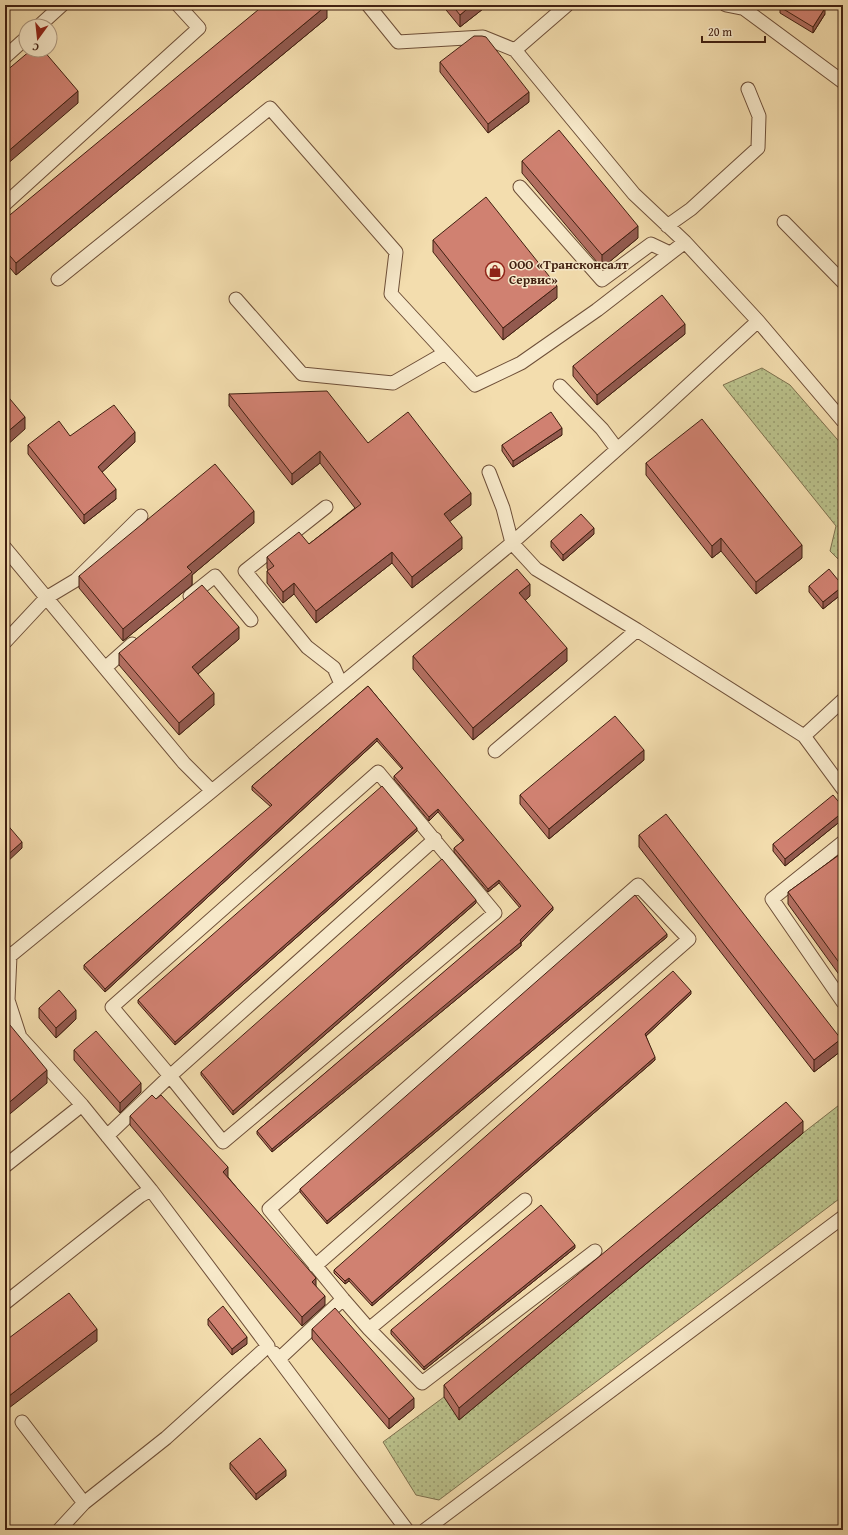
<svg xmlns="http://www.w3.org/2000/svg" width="848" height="1535" viewBox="0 0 848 1535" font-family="'Gentium Book Plus',serif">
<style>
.grass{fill:url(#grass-dots);stroke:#7e704e}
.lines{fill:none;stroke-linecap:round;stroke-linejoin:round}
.service-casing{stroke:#6e4f38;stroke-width:15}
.service{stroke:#f7e9ca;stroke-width:13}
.wall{fill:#b36f61;stroke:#412011}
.shaded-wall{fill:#925a4f;stroke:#412011}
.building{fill:#d08171;stroke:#412011}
.labels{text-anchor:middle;stroke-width:3;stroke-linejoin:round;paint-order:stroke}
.poi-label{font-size:13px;font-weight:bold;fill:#412011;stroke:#f7e9ca;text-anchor:start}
</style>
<defs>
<pattern id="grass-dots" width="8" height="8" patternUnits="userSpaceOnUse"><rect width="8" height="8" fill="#bac18b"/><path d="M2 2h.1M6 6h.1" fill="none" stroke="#999c70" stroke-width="1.8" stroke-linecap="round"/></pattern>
</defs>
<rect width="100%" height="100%" fill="#f3ddae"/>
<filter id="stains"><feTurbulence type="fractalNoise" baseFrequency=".005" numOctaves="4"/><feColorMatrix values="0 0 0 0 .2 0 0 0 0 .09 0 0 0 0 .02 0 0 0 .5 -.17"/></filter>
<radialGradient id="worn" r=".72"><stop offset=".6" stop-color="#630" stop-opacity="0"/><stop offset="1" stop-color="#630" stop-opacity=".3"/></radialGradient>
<path class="grass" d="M 762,368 L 790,385 L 843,446 L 843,564 L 830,551 L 836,526 L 723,385 Z
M 843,1102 L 843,1196 L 439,1500 L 416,1495 L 383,1442 L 444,1397 L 459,1419 L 803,1133 Z"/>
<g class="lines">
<defs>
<path id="service" d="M 368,5 L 398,42 L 483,37 L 515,50 L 634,194 L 685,242 L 758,321 L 843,421
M 726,5 L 741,8
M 739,5 L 843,82
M 39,26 L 62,5
M 515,50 L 567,5
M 5,57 L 26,38
M 520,187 L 602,280 L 651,244 L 670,253
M 5,204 L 199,28 L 178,5
M 784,222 L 843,282
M 667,226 L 691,209 L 758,148 L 759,116 L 748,89
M 58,279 L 270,108 L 396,252 L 391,294 L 475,385 L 521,363 L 597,310 L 685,242
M 236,299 L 302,374 L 393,383 L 445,353
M 560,386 L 602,429 L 617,449
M 489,472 L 503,508 L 512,543 L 536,569 L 637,630 L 804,736
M 326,507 L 245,571 L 307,647 L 334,668 L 341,684
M 5,548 L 184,763 L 212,791
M 190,596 L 215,576 L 251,620
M 5,642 L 46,598 L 76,580 L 141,516
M 105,668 L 132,644
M 843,700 L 804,736 L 843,789
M 495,751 L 637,630
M 378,772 L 495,913 L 223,1142 L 170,1076 L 112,1007 Z
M 843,842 L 772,899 L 843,1002
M 5,951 L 10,956 L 212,791 L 512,543 L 659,412 L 758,321
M 10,956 L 8,1000 L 20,1037 L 82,1105 L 151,1190 L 268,1346 L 166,1438 L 84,1503 L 59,1530
M 107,1136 L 170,1076 L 435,839
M 5,1166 L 82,1105
M 343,1299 L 369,1329 L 422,1383 L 595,1251
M 5,1303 L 140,1196 L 151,1190
M 369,1329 L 525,1200
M 274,1353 L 407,1530
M 279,1359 L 343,1299 L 269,1209 L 638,885 L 689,939 L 315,1266
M 22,1422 L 84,1503
M 425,1530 L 843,1217"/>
</defs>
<use href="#service" class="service-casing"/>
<use href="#service" class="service"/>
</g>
<path class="wall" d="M 442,5 L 488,5 L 460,27 Z
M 780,7 L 825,14 L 813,33 L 780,13 Z
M 327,18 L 16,275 L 5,262 L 5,219 Z
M 440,62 L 529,102 L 488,133 L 440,72 Z
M 522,161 L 638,238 L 602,268 L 522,173 Z
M 433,240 L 557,298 L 503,340 L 433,252 Z
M 685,334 L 597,405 L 573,376 L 573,366 Z
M 229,394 L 368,443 L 471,505 L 449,521 L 462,549 L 412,588 L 392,563 L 316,623 L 294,594 L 283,603 L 267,583 L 267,571 L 268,570 L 267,568 L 267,557 L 309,544 L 355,508 L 320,463 L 292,485 L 229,406 Z
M 562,435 L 513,467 L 502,451 L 502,445 Z
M 70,436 L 135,442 L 102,472 L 116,499 L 84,524 L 28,454 L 28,445 Z
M 646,463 L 802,558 L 756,594 L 721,551 L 712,558 L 646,475 Z
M 254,523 L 192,575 L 192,585 L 123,641 L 79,588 L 79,576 Z
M 594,534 L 563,561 L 551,547 L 551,541 Z
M 809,586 L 843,593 L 823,609 L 809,592 Z
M 530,596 L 525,600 L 567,661 L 473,740 L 413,669 L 413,656 Z
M 239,639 L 198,674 L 214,705 L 179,735 L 119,665 L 119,653 Z
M 368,686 L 553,910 L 521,942 L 521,946 L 272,1152 L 257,1134 L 257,1131 L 520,908 L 499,883 L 488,892 L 454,852 L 454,848 L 463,841 L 438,812 L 429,821 L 394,779 L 394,776 L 402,769 L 377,741 L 105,992 L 84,969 L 84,965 L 271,807 L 252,790 L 252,786 Z
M 644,760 L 549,839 L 520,804 L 520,795 Z
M 843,807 L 843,819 L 785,866 L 773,851 L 773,844 Z
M 417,831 L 175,1045 L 138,1003 L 138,1000 Z
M 639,835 L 841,1051 L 814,1072 L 639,847 Z
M 843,852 L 843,980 L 788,904 L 788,892 Z
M 476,903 L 233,1115 L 201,1075 L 201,1072 Z
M 667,937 L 327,1224 L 300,1192 L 300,1189 Z
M 691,994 L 646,1036 L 655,1060 L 372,1306 L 349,1281 L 345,1284 L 334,1273 L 334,1270 Z
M 39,1008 L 76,1019 L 56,1038 L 39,1018 Z
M 74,1050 L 141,1092 L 120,1113 L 74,1060 Z
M 130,1116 L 228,1177 L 316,1286 L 325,1305 L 302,1326 L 130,1125 Z
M 803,1133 L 459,1420 L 444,1397 L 444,1385 Z
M 575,1248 L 424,1370 L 391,1334 L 391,1330 Z
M 208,1319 L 247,1344 L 232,1355 L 208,1325 Z
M 312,1329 L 414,1408 L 389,1429 L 312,1339 Z
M 230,1463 L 286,1476 L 256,1500 L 230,1469 Z"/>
<path class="shaded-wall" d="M 327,5 L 327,18 L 16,275 L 16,263 Z
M 472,5 L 488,5 L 460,27 L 460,15 Z
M 825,8 L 825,14 L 813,33 L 813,27 Z
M 78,91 L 78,103 L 5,166 L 5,154 Z
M 529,92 L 529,102 L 488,133 L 488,124 Z
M 638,226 L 638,238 L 602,268 L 602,255 Z
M 557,286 L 557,298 L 503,340 L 503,328 Z
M 685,324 L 685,334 L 597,405 L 597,395 Z
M 25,417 L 25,429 L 5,447 L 5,434 Z
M 562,428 L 562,435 L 513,467 L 513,461 Z
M 135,432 L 135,442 L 98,476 L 98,467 Z
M 320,451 L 320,463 L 292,485 L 292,474 Z
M 116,489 L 116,499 L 84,524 L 84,515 Z
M 471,493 L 471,505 L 444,526 L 444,514 Z
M 254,511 L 254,523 L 192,575 L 192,585 L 123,641 L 123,629 L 187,567 Z
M 594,528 L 594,534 L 563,561 L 563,555 Z
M 462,537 L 462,549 L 412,588 L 412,577 Z
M 721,538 L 721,551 L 712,558 L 712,546 Z
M 802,545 L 802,558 L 756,594 L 756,582 Z
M 392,552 L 392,563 L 316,623 L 316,611 Z
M 294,583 L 294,594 L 283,603 L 283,592 Z
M 530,584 L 530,596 L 519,606 L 519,593 Z
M 843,586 L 843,593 L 823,609 L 823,602 Z
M 239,627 L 239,639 L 192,679 L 192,667 Z
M 567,648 L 567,661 L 473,740 L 473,728 Z
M 214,693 L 214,705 L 179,735 L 179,723 Z
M 377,738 L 377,741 L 105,992 L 105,989 Z
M 644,750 L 644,760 L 549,839 L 549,829 Z
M 438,809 L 438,812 L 429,821 L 429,817 Z
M 843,812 L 843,819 L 785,866 L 785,859 Z
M 417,828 L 417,831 L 175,1045 L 175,1042 Z
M 22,842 L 22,848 L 5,864 L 5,857 Z
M 499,880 L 499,883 L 488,892 L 488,889 Z
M 476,900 L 476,903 L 233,1115 L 233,1111 Z
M 553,907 L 553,910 L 520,944 L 521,942 L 521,946 L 272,1152 L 272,1149 L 520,940 Z
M 667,934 L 667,937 L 327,1224 L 327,1221 Z
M 691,991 L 691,994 L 645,1037 L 645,1034 Z
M 76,1010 L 76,1019 L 56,1038 L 56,1028 Z
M 841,1039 L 841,1051 L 814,1072 L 814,1060 Z
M 655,1057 L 655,1060 L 372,1306 L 372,1303 Z
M 47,1070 L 47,1083 L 5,1118 L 5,1106 Z
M 141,1083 L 141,1092 L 120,1113 L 120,1103 Z
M 803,1121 L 803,1133 L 459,1420 L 459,1408 Z
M 228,1167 L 228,1177 L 223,1182 L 223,1172 Z
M 575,1245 L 575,1248 L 424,1370 L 424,1367 Z
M 316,1278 L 316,1287 L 312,1282 Z
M 349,1278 L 349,1281 L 345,1284 L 345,1281 Z
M 325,1296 L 325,1305 L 302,1326 L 302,1317 Z
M 97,1329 L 97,1341 L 5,1411 L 5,1399 Z
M 247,1337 L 247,1344 L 232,1355 L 232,1349 Z
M 414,1398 L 414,1408 L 389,1429 L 389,1419 Z
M 286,1470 L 286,1476 L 256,1500 L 256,1494 Z"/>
<path class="building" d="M 264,5 L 327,5 L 16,263 L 5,250 L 5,219 Z
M 452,5 L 472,5 L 460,15 Z
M 781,5 L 821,5 L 825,8 L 813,27 L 780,7 Z
M 474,36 L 482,36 L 486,37 L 529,92 L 488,124 L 440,62 Z
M 31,50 L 43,50 L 78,91 L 5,154 L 5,72 Z
M 559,130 L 638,226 L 602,255 L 522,161 Z
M 486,197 L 557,286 L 503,328 L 433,240 Z
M 662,295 L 685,324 L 597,395 L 573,366 Z
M 327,391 L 368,443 L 408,412 L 471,493 L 444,514 L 462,537 L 412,577 L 392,552 L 316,611 L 294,583 L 283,592 L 267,571 L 274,566 L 267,557 L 299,532 L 309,544 L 361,504 L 320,451 L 292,474 L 229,394 Z
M 5,393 L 25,417 L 5,434 Z
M 114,405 L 135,432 L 98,467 L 116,489 L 84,515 L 28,445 L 59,421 L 70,436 Z
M 551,412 L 562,428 L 513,461 L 502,445 Z
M 702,419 L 802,545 L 756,582 L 721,538 L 712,546 L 646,463 Z
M 215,464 L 254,511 L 187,567 L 192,572 L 123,629 L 79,576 Z
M 581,514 L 594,528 L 563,555 L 551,541 Z
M 517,569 L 530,584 L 519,593 L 567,648 L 473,728 L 413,656 Z
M 829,569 L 843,586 L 823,602 L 809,586 Z
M 202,585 L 239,627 L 192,667 L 214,693 L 179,723 L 119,653 Z
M 368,686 L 553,907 L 520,940 L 521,942 L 272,1149 L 257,1131 L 521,906 L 499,880 L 488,889 L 454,848 L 464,840 L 438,809 L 429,817 L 394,776 L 403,768 L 377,738 L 105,989 L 84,965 L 272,805 L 252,786 Z
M 615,716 L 644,750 L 549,829 L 520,795 Z
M 382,786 L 417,828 L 175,1042 L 138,1000 Z
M 833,795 L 843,807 L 843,812 L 785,859 L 773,844 Z
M 666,814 L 841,1039 L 814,1060 L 639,835 Z
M 5,822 L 22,842 L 5,857 Z
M 843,852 L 843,968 L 788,892 Z
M 442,859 L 476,900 L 233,1111 L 201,1072 Z
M 635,895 L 667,934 L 327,1221 L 300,1189 Z
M 673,971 L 691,991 L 645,1034 L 655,1057 L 372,1303 L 349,1278 L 345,1281 L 334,1270 Z
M 59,990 L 76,1010 L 56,1028 L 39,1008 Z
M 5,1019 L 47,1070 L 5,1106 Z
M 96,1031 L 141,1083 L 120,1103 L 74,1050 Z
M 152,1095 L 156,1099 L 161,1095 L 228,1167 L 223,1172 L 316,1278 L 312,1282 L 325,1296 L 302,1317 L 130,1116 Z
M 786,1102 L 803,1121 L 459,1408 L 444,1385 Z
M 541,1205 L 575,1245 L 424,1367 L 391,1330 Z
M 69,1293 L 97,1329 L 5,1399 L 5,1341 Z
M 223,1306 L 247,1337 L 232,1349 L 208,1319 Z
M 335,1308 L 414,1398 L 389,1419 L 312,1329 Z
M 260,1438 L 286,1470 L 256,1494 L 230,1463 Z"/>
<defs>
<symbol id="shop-ring" viewBox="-11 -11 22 22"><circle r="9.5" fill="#f7e9ca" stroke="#8f2418" stroke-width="1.5"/><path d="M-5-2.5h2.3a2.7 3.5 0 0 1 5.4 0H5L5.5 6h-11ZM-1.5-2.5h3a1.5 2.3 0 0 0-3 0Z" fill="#8f2418"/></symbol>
</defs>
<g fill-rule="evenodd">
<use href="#shop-ring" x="484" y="260" width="22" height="22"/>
</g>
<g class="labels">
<g class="poi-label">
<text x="509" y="269">ООО «Трансконсалт<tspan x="509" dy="15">Сервис»</tspan></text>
</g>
</g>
<rect width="848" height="1535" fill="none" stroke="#f3ddae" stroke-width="20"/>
<rect x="6" y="6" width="836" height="1523" fill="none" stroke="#412011" stroke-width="2"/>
<rect x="10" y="10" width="828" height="1515" fill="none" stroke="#412011"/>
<g transform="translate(38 38) rotate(195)"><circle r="19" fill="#f7e9ca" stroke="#ae9980"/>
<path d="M0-3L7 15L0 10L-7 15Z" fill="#8f2418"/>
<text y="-6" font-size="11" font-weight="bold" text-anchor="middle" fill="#412011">С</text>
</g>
<path d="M702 36v6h63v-6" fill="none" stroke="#412011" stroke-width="2"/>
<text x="708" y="36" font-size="12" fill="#412011" stroke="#f7e9ca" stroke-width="3" paint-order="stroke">20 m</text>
<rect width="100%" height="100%" filter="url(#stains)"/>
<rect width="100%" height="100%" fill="url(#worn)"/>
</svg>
